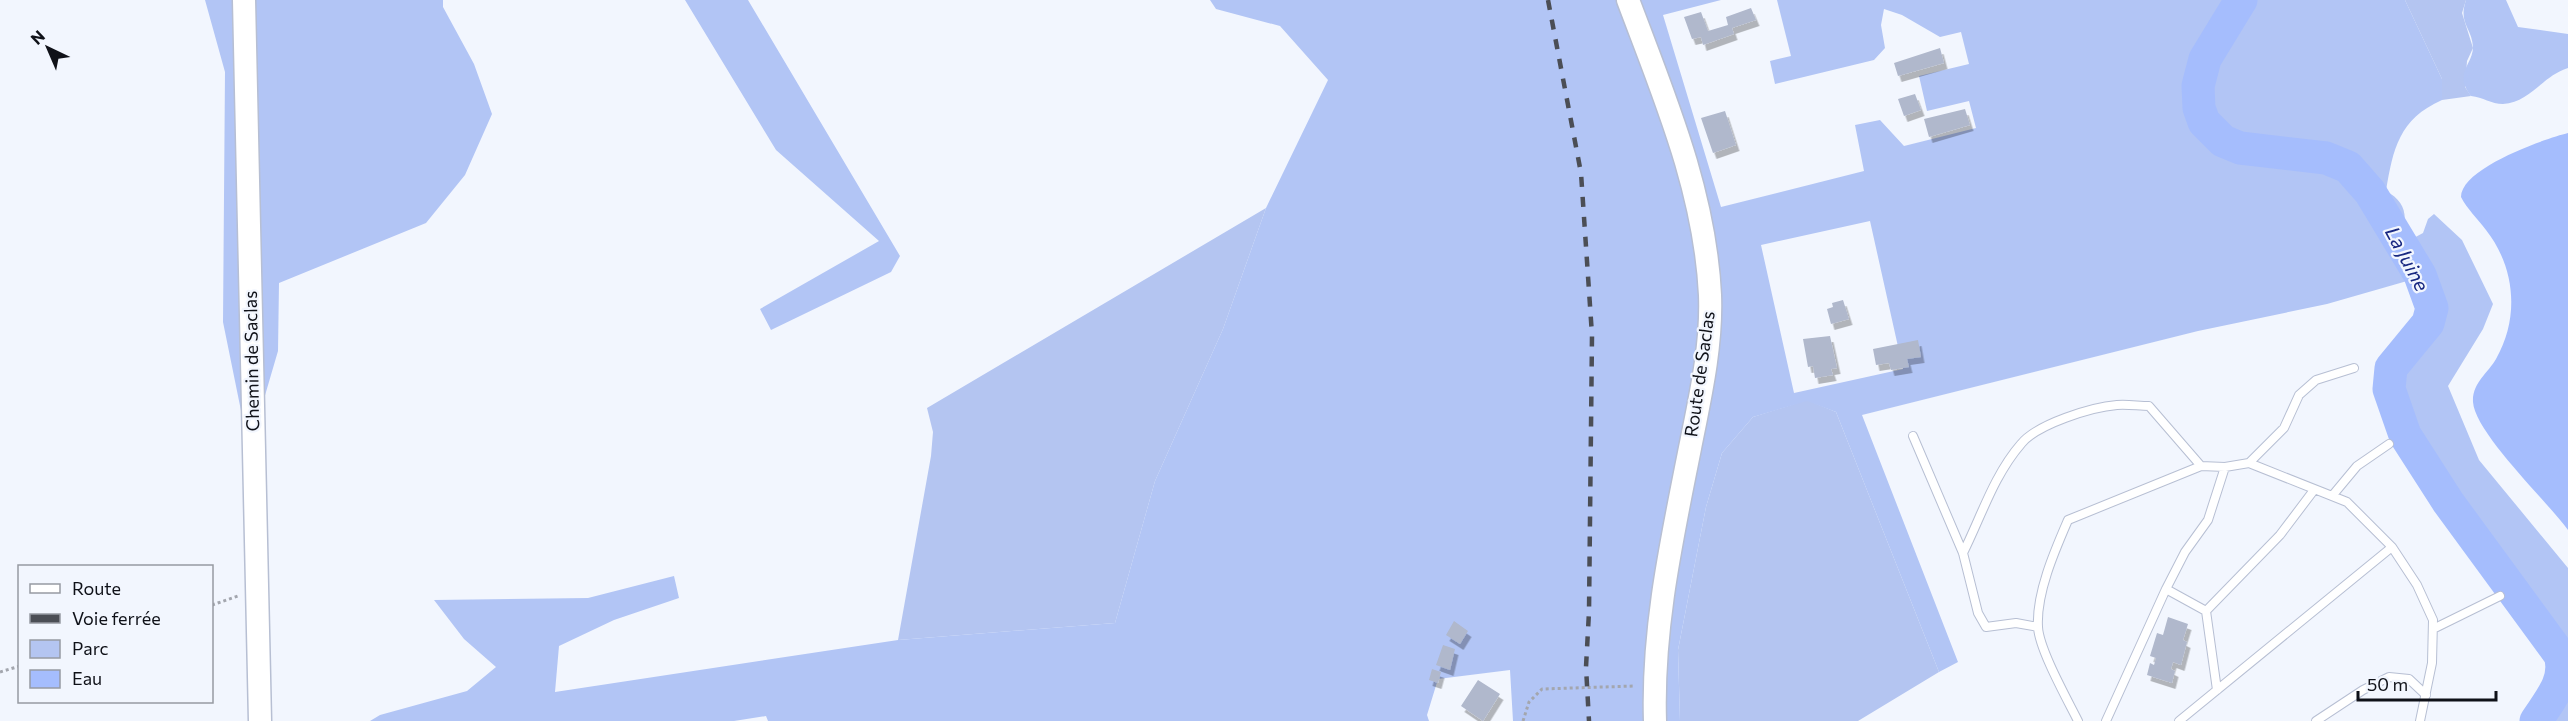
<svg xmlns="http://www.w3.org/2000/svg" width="2568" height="721" viewBox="0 0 2568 721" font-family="Commissioner,sans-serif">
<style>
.green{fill:#b4c5f1}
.forest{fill:#b2c5f5;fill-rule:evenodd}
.water{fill:#a5bdfd}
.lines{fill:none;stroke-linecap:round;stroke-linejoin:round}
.river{stroke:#a5bdfd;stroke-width:33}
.building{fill:#b0b8cc;filter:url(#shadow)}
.lane-casing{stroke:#b7bfd3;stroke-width:10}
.secondary-casing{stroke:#b7bfd3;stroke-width:25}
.path{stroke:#a3a6ae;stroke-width:3;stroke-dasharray:3 3;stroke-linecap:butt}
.lane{stroke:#fff;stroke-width:8}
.secondary{stroke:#fff;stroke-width:22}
.rail{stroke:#4b4e55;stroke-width:4.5;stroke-dasharray:10 10;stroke-linecap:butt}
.labels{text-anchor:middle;stroke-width:4.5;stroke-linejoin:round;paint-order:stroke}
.street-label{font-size:18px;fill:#0f1118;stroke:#f2f6fe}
.water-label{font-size:20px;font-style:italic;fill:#192982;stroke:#f2f6fe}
</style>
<defs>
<filter id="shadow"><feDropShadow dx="3.5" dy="6" stdDeviation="0" flood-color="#0004"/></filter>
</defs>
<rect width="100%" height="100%" fill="#f2f6fe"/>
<path class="green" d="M 2405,0 L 2466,0 L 2462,13 L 2473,48 L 2467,61 L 2465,87 L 2471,96 L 2442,100 L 2442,79 Z
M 1266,208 L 1223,329 L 1155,481 L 1115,623 L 898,640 L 931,456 L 933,432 L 927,408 Z
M 1807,400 L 1836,412 L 1939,672 L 1858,721 L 1680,721 L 1678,650 L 1706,507 L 1722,453 L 1753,417 Z"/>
<path class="forest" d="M 205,0 L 443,0 L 443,7 L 474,64 L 492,114 L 465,175 L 426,223 L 279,283 L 278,351 L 249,450 L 223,322 L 225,72 Z
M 685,0 L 748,0 L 900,256 L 891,272 L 771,330 L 760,309 L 879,241 L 776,150 Z
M 1210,0 L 1721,0 L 1663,15 L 1721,207 L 1864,171 L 1855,125 L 1880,120 L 1904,146 L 1976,128 L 1969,101 L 1927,111 L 1919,76 L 1969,64 L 1961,32 L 1940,37 L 1902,15 L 1884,9 L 1881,25 L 1885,48 L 1874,60 L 1775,84 L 1770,61 L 1791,56 L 1777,0 L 2405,0 L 2442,79 L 2442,100 C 2399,119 2393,149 2386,191 C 2403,200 2408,213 2403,231 L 2410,240 L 2423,233 L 2428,219 L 2434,214 L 2462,240 L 2493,304 L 2483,329 L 2448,386 L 2479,460 L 2568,568 L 2568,721 L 2522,721 C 2535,702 2554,682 2547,658 L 2437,510 L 2447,501 C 2426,468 2396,431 2389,391 C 2383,353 2434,339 2432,308 C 2431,298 2425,285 2421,277 L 2327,304 L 2198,331 L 1862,415 L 1958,662 L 1939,672 L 1836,412 L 1807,401 L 1753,417 L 1722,453 L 1706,507 L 1678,650 L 1680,721 L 1513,721 L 1510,670 L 1438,679 L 1427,715 L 1429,721 L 768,721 L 766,716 L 734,721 L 370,721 L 380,715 L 467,691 L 496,667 L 464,639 L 434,600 L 588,598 L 674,576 L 679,598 L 614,620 L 559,646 L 555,692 L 898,640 L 1115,623 L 1155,481 L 1223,329 L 1266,208 L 1328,80 L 1280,26 L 1216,9 ZM 1870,221 L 1903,369 L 1794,393 L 1761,245 Z
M 2466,0 L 2506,0 L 2518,27 L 2568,34 L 2568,68 C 2542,76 2530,103 2503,104 C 2491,104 2483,97 2471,96 C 2453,73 2473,65 2473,47 C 2472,27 2458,24 2466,0 Z"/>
<path class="water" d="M 2568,133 L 2568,530 C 2547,501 2475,433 2473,402 C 2472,383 2488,373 2496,359 C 2520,317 2515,267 2486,230 C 2478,219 2467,209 2461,197 C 2461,168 2544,139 2568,133 Z"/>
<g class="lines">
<path class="river" d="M 2241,0 L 2205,59 L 2198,86 L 2199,108 L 2204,122 L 2223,141 L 2240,148 L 2326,158 L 2348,167 L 2370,192 L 2420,275 L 2432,308 L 2428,323 L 2391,368 L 2389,389 L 2405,435 L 2448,502 L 2560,655 C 2568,680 2549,701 2536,721"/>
</g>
<path class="building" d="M 1751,8 L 1756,20 L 1732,28 L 1734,34 L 1703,45 L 1701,37 L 1692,39 L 1684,17 L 1701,12 L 1708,31 L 1728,25 L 1726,17 Z
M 1940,48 L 1944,63 L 1898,76 L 1894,63 Z
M 1915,94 L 1921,110 L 1904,116 L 1898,99 Z
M 1965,109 L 1970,125 L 1929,137 L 1924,119 Z
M 1725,111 L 1736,145 L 1713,153 L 1701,118 Z
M 1843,300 L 1849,319 L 1831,324 L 1827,309 L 1833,307 L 1832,303 Z
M 1830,336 L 1837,368 L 1831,369 L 1833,375 L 1815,378 L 1813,366 L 1808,367 L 1803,339 Z
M 1918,340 L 1921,357 L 1907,359 L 1909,367 L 1891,370 L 1889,363 L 1876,365 L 1873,349 Z
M 2168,617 L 2188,624 L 2183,640 L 2187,642 L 2181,665 L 2173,662 L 2171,669 L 2175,671 L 2172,683 L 2147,675 L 2150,663 L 2154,665 L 2156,658 L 2150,656 L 2157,633 L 2163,635 Z
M 1454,621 L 1468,631 L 1460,644 L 1446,635 Z
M 1443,645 L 1455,649 L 1450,670 L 1436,665 Z
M 1432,669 L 1441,672 L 1438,683 L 1429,680 Z
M 1478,680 L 1500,694 L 1483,721 L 1461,706 Z"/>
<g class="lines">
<defs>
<path id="lane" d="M 1913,436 L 1963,553 L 1978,613 L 1986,627 L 2016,623 L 2038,627
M 2249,463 L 2284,428 L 2299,395 L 2316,380 L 2354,368
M 2332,496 L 2357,466 L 2389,444
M 1963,553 C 1981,517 1994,475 2021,444 C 2037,424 2092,407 2117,405 C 2127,404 2139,406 2149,406 L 2201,466
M 2206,611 L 2280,535 L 2314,490
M 2433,629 L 2500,596
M 2217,690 L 2206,611 L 2166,589 L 2185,552 L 2208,520 L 2225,467
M 2078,721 C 2067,699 2039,649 2038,627 C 2036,593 2055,550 2068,520 L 2201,466 L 2225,467 L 2249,463 L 2347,502 L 2392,547 L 2417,585 L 2433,620 L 2432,663 L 2420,721
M 2106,721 L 2166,589
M 2179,721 L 2392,547
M 2316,721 L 2363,690 L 2389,677 L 2409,679 L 2426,695"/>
<path id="secondary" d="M 244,0 L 260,721
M 1628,0 C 1664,96 1705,191 1710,295 C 1712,346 1700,398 1690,448 C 1672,539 1652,628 1655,721"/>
</defs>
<use href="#lane" class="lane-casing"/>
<use href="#secondary" class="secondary-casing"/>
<path class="path" d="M 212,605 L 238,596
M 0,672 L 20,666
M 1523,721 L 1529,702 L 1542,689 L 1634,686"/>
<use href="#lane" class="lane"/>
<use href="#secondary" class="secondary"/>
<path class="rail" d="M 1548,0 L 1581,173 L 1592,335 L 1589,612 L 1586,667 L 1589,721"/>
</g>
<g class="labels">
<g class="street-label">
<text transform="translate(252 361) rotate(-91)" y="6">Chemin de Saclas</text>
<text transform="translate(1700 374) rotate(-82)" y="6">Route de Saclas</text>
</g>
<g class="water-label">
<text transform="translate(2407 259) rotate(62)" y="7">La Juine</text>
</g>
</g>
<rect x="18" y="565" width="195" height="138" fill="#f2f6fe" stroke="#979aa2" stroke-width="1.5"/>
<rect x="30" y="584" width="30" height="9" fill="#ffffff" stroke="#979aa2" stroke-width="1.5"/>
<text x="72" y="595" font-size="18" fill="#0f1118">Route</text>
<rect x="30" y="614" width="30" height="9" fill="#4b4e55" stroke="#979aa2" stroke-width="1.5"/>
<text x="72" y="625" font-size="18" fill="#0f1118">Voie ferrée</text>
<rect x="30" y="640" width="30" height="18" fill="#b4c5f1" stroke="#979aa2" stroke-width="1.5"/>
<text x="72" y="655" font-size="18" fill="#0f1118">Parc</text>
<rect x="30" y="670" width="30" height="18" fill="#a5bdfd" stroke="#979aa2" stroke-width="1.5"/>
<text x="72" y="685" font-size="18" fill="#0f1118">Eau</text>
<g transform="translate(48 48) rotate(316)" stroke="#f2f6fe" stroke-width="4.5" paint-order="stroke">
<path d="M0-4.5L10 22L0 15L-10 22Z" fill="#0f1118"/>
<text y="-9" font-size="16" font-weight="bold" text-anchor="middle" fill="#0f1118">N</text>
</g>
<path d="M2358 691v9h138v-9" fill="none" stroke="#0f1118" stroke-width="3"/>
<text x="2367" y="691" font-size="18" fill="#0f1118" stroke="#f2f6fe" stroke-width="4.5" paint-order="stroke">50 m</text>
</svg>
